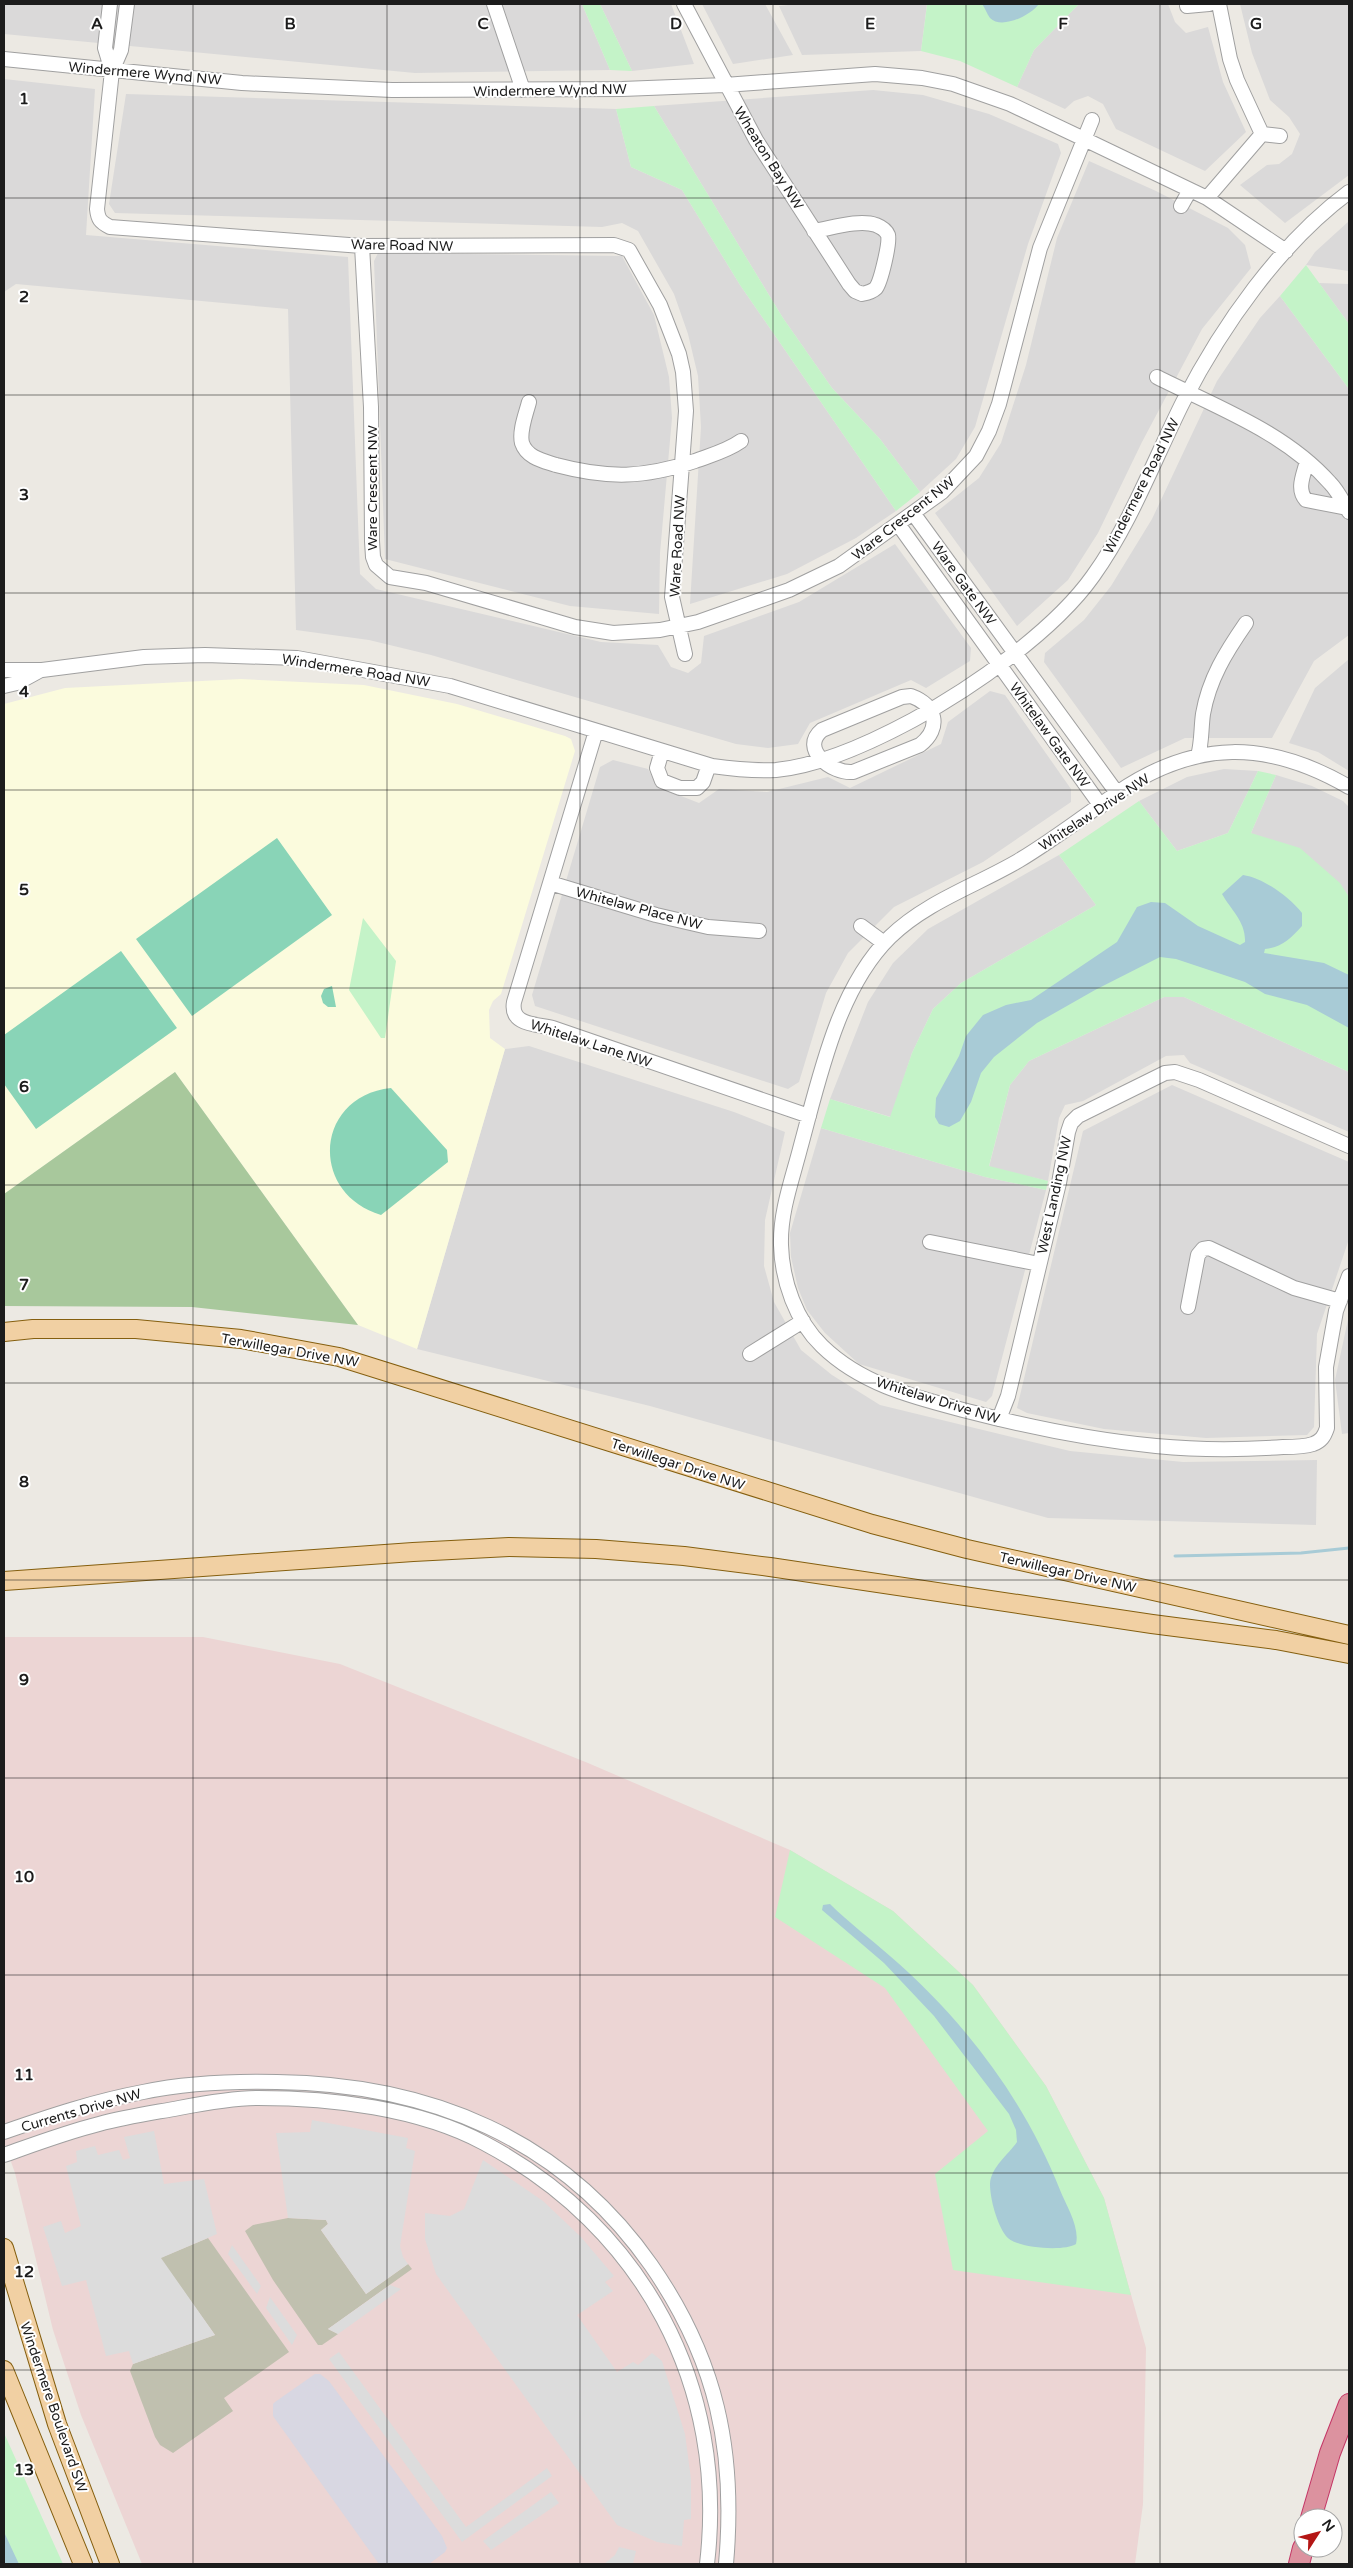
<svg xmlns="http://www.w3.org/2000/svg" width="1353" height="2568" viewBox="0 0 1353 2568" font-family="'Varela Round',sans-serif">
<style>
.residential{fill:#dad9d9}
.commercial{fill:#ecd5d4}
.education{fill:#fbfbdd}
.construction{fill:#c0c0af}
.forest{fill:#a8c89c}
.park{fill:#c4f3c8}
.pitch{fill:#89d4b7}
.parking{fill:#dcdcdc}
.plaza{fill:#d8d7e2}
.water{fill:#a8cbd6}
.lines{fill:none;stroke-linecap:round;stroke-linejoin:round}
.stream{stroke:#a8cbd6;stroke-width:3}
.minor-casing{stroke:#a0a0a0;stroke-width:16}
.major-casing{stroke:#855f0f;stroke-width:20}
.highway-casing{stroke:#c43666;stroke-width:22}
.minor{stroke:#fff;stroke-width:14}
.major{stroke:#f1d0a3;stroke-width:18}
.highway{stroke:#dc929f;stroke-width:20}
.grid{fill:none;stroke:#1c1c1c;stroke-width:1;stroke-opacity:0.55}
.labels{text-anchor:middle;stroke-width:4;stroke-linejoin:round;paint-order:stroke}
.street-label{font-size:14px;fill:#1c1c1c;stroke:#fff}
.grid-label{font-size:16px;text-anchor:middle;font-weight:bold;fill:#1c1c1c;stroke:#fff;stroke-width:4;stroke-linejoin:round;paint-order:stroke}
</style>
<rect width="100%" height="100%" fill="#ece9e3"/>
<path class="residential" d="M 4,4 L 582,4 L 610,70 L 415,73 L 4,34 Z
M 600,4 L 671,4 L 694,64 L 632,71 Z
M 702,4 L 765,4 L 793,55 L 733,64 Z
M 797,4 L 927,4 L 921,51 L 802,55 L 779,6 Z
M 1079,4 L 1168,4 L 1175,22 L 1186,33 L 1208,27 L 1223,82 L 1246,132 L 1205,171 L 1116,129 L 1103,104 L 1088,96 L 1074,101 L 1065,109 L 1017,87 L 1034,50 Z
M 1240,4 L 1349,4 L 1349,175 L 1285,223 L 1240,185 L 1267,165 L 1279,164 L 1292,154 L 1300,134 L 1289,117 L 1270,100 L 1252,53 Z
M 4,79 L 95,89 L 86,235 L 348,257 L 360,574 L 376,589 L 601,642 L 658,645 L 671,667 L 688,673 L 701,663 L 704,636 L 799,602 L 895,544 L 971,648 L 970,661 L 926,688 L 911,680 L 810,723 L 798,744 L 768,748 L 736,744 L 431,655 L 369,640 L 296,630 L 288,309 L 16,284 L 4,292 Z
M 873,90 L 923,95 L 989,114 L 1058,144 L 1061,153 L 1028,244 L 975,427 L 956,459 L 920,492 L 880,439 L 832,388 L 783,318 L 654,106 Z
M 126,94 L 616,109 L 631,167 L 682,190 L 740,285 L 896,511 L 856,538 L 787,574 L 690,604 L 701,427 L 698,376 L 688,334 L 674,294 L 638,231 L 622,223 L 602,227 L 115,213 L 109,204 Z
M 1089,161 L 1156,191 L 1228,228 L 1245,245 L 1251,268 L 1202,329 L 1142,442 L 1098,533 L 1068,580 L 1017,626 L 935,513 L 979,478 L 1001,443 L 1026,365 L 1057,238 Z
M 1349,221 L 1349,271 L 1306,265 L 1315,252 Z
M 378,253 L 622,256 L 654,315 L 669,377 L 672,418 L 660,553 L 659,614 L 570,606 L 385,559 L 374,261 Z
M 1319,283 L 1349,284 L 1349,324 Z
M 1280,296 L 1349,389 L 1349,635 L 1314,661 L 1272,738 L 1185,738 L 1121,768 L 1044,662 L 1045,653 L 1084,620 L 1111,586 L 1152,519 L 1217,381 L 1260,318 Z
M 1349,659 L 1349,771 L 1318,752 L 1289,743 L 1315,688 Z
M 990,691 L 1005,695 L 1071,789 L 1071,802 L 983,862 L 894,907 L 848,953 L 826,993 L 799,1082 L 788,1089 L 535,1006 L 532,995 L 600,767 L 613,760 L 648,769 L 658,787 L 699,803 L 719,789 L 767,792 L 828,777 L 850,788 L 941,744 L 948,722 Z
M 1224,769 L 1258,771 L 1228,833 L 1177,851 L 1139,801 L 1187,777 Z
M 1276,775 L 1312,786 L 1343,801 L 1349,807 L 1349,897 L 1339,883 L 1251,833 Z
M 1059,855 L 1096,905 L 961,983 L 933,1009 L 912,1053 L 891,1117 L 830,1099 L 868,1002 L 893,963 L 928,929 Z
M 1164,997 L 1184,997 L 1349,1072 L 1349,1132 L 1190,1063 L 1184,1055 L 1166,1056 L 1083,1101 L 1065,1105 L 1059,1118 L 1048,1181 L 989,1167 L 1010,1085 L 1029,1061 Z
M 529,1046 L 734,1112 L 785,1132 L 765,1220 L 764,1266 L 774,1302 L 801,1350 L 832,1375 L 880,1405 L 1070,1451 L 1183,1462 L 1317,1460 L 1316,1525 L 1048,1518 L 650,1406 L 417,1349 L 505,1049 Z
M 1172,1085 L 1349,1162 L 1349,1239 L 1317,1334 L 1314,1427 L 1307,1435 L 1206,1438 L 1104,1429 L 1027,1413 L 1017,1408 L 1083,1131 Z
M 821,1128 L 985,1177 L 1046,1190 L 992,1396 L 986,1402 L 859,1364 L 825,1333 L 807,1310 L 798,1288 L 791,1257 L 790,1233 Z
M 1349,1315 L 1349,1433 L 1342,1434 L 1335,1380 Z"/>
<path class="commercial" d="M 4,1637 L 203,1637 L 340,1664 L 588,1763 L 790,1850 L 893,1911 L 973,1985 L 1046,2086 L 1104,2198 L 1146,2348 L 1143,2504 L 1135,2564 L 142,2564 L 81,2415 L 53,2330 L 15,2173 L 4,2142 Z"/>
<path class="education" d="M 241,679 L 364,685 L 457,704 L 565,736 L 571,739 L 575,751 L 501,994 L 493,1001 L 489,1010 L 490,1038 L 505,1049 L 417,1349 L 358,1325 L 175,1072 L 4,1194 L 4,704 L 65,688 Z"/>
<path class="construction" d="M 288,2218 L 326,2220 L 328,2224 L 321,2230 L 366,2294 L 408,2264 L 412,2269 L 328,2329 L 338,2334 L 322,2345 L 318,2345 L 273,2280 L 245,2231 L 253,2225 Z
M 208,2238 L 289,2352 L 224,2398 L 233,2411 L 173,2453 L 160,2445 L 155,2437 L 130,2371 L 133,2364 L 215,2335 L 160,2258 Z"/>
<path class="forest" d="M 175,1072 L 358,1325 L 192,1307 L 4,1306 L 4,1194 Z"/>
<path class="park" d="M 582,4 L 600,4 L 632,71 L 610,70 Z
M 924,4 L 1079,4 L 1034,50 L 1017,87 L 960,61 L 921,51 L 927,5 Z
M 654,106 L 783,318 L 832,388 L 880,439 L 920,492 L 896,511 L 740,285 L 682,190 L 631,167 L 616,109 Z
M 1306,265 L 1349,324 L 1349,389 L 1280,296 Z
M 1258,771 L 1276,775 L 1251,833 L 1300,848 L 1340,883 L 1349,897 L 1349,1072 L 1184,997 L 1164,997 L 1029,1061 L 1010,1085 L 989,1166 L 1048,1181 L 1046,1190 L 985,1177 L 821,1128 L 830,1099 L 890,1117 L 912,1053 L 933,1009 L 961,983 L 1096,905 L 1059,855 L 1139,801 L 1177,851 L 1228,833 Z
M 363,918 L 396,961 L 385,1038 L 381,1038 L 349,990 Z
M 790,1850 L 893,1911 L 973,1985 L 1046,2086 L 1104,2198 L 1131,2295 L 953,2270 L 935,2174 L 988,2131 L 885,1988 L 775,1917 Z
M 4,2433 L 63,2564 L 4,2564 Z"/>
<path class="pitch" d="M 277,838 L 332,915 L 192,1016 L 136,939 Z
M 121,951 L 177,1028 L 36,1129 L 4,1084 L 4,1035 Z
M 332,986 L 336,1007 L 328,1007 L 323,1003 L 321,996 L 324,989 Z
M 391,1088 L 447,1150 L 448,1162 L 381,1215 C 308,1193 315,1096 391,1088 Z"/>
<path class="parking" d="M 312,2120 L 408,2138 L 406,2148 L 415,2151 L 400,2246 L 403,2257 L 408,2264 L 366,2294 L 321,2230 L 328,2224 L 326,2220 L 288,2218 L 276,2133 L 310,2132 Z
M 154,2131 L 164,2184 L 204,2179 L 217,2234 L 161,2258 L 215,2335 L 133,2364 L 129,2351 L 106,2356 L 86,2280 L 62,2286 L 43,2227 L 61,2221 L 65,2233 L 81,2226 L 66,2166 L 77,2162 L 76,2151 L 95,2146 L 98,2155 L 119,2150 L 123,2160 L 130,2158 L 124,2137 Z
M 483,2160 L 543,2201 L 581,2237 L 614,2276 L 605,2282 L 613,2291 L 577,2315 L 617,2372 L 633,2362 L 638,2365 L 652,2353 L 662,2361 L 685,2434 L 691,2479 L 691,2519 L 684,2520 L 682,2546 L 657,2542 L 617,2525 L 436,2274 L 425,2239 L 425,2213 L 450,2216 L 464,2209 Z
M 232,2245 L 261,2286 L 257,2294 L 228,2254 Z
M 390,2285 L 401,2289 L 338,2334 L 328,2329 Z
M 270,2297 L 297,2335 L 292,2345 L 266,2308 Z
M 339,2352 L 466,2527 L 547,2468 L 552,2476 L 462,2542 L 329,2359 Z
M 551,2492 L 559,2503 L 491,2550 L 483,2541 Z
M 619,2547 L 636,2551 L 633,2564 L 604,2564 L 615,2555 Z"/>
<path class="plaza" d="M 315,2374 L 320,2374 L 329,2381 L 442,2536 L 447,2548 L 445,2552 L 429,2564 L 379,2564 L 273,2416 L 273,2404 L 275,2402 Z"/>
<path class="water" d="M 982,4 L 1039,4 C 1031,15 1002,30 990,18 C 987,14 985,8 982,4 Z
M 1243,875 C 1264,878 1289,897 1302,913 L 1302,926 C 1290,939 1282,947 1265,949 L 1264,953 L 1324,963 L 1349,975 L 1349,1028 L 1307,1005 L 1265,994 L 1245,982 L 1176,959 L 1160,957 L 1095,990 L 1037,1023 L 994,1057 L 981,1073 L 971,1102 L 960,1121 L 949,1127 L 939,1124 L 935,1117 L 936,1098 L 959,1056 L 966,1036 L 983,1015 L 1006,1005 L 1031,1000 L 1117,942 L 1137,907 L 1151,902 L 1165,903 L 1198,926 L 1240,945 L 1245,942 C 1246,922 1231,910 1222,894 Z
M 830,1904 C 849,1923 870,1938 890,1956 C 964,2020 1024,2099 1060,2190 C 1066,2205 1080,2227 1076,2244 C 1064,2252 1014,2248 1006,2236 C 997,2224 990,2199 990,2184 C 991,2167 1008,2155 1017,2142 L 1016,2130 L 1009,2114 L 934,2016 L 884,1963 L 822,1910 L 823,1905 Z
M 4,2532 L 18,2562 L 19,2564 L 4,2564 Z"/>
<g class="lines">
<path class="stream" d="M 1175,1556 L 1301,1553 L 1349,1548"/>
<defs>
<path id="minor" d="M 110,4 L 105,48 L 112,71
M 127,4 L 121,50 L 112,71 L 97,209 C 98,219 100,222 110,227 L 362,246 L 614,245 L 629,250 L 660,305 L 679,354 L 683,372 L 686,411 L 672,597 L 685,654
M 494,4 L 523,90
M 684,4 L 756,140 L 849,284 L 855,291 L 862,294 C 867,293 872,292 876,288 C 881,281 890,243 888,235 C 886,230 881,227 876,225 C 859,219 832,228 814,231
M 1187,6 L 1209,4
M 4,59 L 242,83 L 392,90 L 622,89 L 725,85 L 875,74 L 922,78 L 953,84 L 1010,104 L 1084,139 L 1207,198 L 1286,251
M 1262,134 L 1280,136
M 1207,198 L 1262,134 L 1237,80 L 1230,59 L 1219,4
M 1181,206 L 1190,190
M 362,246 L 371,407 L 372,541 L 373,557 L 376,565 L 390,577 L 426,583 L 575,627 L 613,633 L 660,630 L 698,622 L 789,590 L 839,566 L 942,492 L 976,456 L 989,431 L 999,404 L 1040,248 L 1092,120
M 1157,377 C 1216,407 1285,432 1330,483 C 1338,491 1343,502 1349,512
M 529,402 C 526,414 519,431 522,443 C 527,458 544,461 556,465 C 609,479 644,478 695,461 C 711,455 727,451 741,441
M 1307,461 C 1304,474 1296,489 1306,500 L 1347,508
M 913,513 L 1117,793
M 898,524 L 1101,806
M 4,670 L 42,670 L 144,657 L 205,655 L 297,658 L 450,686 L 712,766 C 733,769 754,771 776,770 C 820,766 874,741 913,720 C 972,688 1054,631 1093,576 C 1131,523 1154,460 1183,402 C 1222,326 1280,243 1349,192
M 4,686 L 17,683 L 39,671
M 911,696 C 936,705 942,728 920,745 L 853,772 C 832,774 799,749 822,730 L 902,697 Z
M 596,731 L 514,1002 C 510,1025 535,1024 553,1028 L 809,1116
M 662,751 L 657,768 L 662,781 L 680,788 L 697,788 L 703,782 L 709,765
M 1198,756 C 1202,742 1201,728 1203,714 C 1209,679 1226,652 1246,623
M 1349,787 C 1268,740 1196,739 1117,793 C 1084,816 1053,840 1018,861 C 975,886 926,902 890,937 C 837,989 819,1080 800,1149 C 792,1180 780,1212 781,1245 C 782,1281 796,1321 822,1346 C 863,1386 918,1398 971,1412 C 1033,1428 1093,1440 1156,1446 C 1198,1450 1241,1450 1283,1447 C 1293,1447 1304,1447 1313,1444 C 1321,1441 1324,1437 1327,1428 L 1326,1367 L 1336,1311 L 1349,1276
M 550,883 L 656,915 L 708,927 L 759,931
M 861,926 L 884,943
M 930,1242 L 1039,1264
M 1188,1307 L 1198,1255 L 1203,1249 L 1209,1248 L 1294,1288 L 1340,1301
M 750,1354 L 803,1321
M 999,1419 L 1008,1396 L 1059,1183 L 1068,1132 L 1071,1123 L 1078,1116 L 1165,1073 L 1175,1072 L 1199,1080 L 1349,1146
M 4,2132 C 50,2116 95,2101 143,2092 C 186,2083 232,2081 277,2082 C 429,2084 562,2138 651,2265 C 717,2360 736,2451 726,2564
M 4,2155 C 35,2144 67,2132 99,2124 C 125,2117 152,2113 179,2108 C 205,2103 232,2098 258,2098 C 331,2098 419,2108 484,2143 C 643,2227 728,2386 707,2564"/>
<path id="major" d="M 4,1332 L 33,1329 L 136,1329 L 241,1339 L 339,1357 L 872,1524 L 967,1549 L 1349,1635
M 4,1581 L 413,1552 L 509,1547 L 596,1549 L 684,1556 L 770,1567 L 1152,1624 L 1276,1640 L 1349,1654
M 4,2248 L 57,2424 L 110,2564
M 4,2370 L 83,2564"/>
<path id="highway" d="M 1311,2518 L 1330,2453 L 1349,2404
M 1299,2564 L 1303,2548"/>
</defs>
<use href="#minor" class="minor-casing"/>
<use href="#major" class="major-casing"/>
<use href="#highway" class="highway-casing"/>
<use href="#minor" class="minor"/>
<use href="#major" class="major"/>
<use href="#highway" class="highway"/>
</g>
<path class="grid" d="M 193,4 L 193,2564M 387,4 L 387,2564M 580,4 L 580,2564M 773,4 L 773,2564M 966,4 L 966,2564M 1160,4 L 1160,2564M 4,198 L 1349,198M 4,395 L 1349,395M 4,593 L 1349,593M 4,790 L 1349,790M 4,988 L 1349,988M 4,1185 L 1349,1185M 4,1383 L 1349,1383M 4,1580 L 1349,1580M 4,1778 L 1349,1778M 4,1975 L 1349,1975M 4,2173 L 1349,2173M 4,2370 L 1349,2370"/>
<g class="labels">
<g class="street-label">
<text transform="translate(145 73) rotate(5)" y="5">Windermere Wynd NW</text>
<text transform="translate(550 90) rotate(-1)" y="5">Windermere Wynd NW</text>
<text transform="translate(769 158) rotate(58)" y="5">Wheaton Bay NW</text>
<text transform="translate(402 245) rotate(1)" y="5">Ware Road NW</text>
<text transform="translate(1141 486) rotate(-63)" y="5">Windermere Road NW</text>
<text transform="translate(372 488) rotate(-90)" y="5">Ware Crescent NW</text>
<text transform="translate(903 518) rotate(-38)" y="5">Ware Crescent NW</text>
<text transform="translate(677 546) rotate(-87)" y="5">Ware Road NW</text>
<text transform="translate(964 583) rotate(54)" y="5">Ware Gate NW</text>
<text transform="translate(356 670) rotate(9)" y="5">Windermere Road NW</text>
<text transform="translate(1050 735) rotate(54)" y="5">Whitelaw Gate NW</text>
<text transform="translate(1094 812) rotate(-33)" y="5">Whitelaw Drive NW</text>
<text transform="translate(639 908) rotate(15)" y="5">Whitelaw Place NW</text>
<text transform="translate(591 1043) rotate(18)" y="5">Whitelaw Lane NW</text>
<text transform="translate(1054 1195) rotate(-78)" y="5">West Landing NW</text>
<text transform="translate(290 1350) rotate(10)" y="5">Terwillegar Drive NW</text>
<text transform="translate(938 1400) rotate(17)" y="5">Whitelaw Drive NW</text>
<text transform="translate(678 1464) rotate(18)" y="5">Terwillegar Drive NW</text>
<text transform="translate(1068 1572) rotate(13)" y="5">Terwillegar Drive NW</text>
<text transform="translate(81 2110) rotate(-16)" y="5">Currents Drive NW</text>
<text transform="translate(54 2407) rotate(71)" y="5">Windermere Boulevard SW</text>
</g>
</g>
<g class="grid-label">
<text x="97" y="29">A</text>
<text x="290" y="29">B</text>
<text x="483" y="29">C</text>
<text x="676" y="29">D</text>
<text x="870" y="29">E</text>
<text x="1063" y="29">F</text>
<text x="1256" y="29">G</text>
<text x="24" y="104">1</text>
<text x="24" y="302">2</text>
<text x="24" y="500">3</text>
<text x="24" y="697">4</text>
<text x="24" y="895">5</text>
<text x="24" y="1092">6</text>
<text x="24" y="1290">7</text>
<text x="24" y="1487">8</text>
<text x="24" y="1685">9</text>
<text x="24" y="1882">10</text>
<text x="24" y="2080">11</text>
<text x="24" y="2277">12</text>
<text x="24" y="2475">13</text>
</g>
<rect width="1353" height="2568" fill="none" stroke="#1c1c1c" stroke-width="10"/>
<g transform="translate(1318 2533) rotate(54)"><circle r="24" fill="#ffffff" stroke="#a4a4a4"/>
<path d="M0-4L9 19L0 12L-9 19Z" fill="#b41615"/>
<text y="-8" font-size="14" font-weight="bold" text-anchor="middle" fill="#1c1c1c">N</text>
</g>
</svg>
